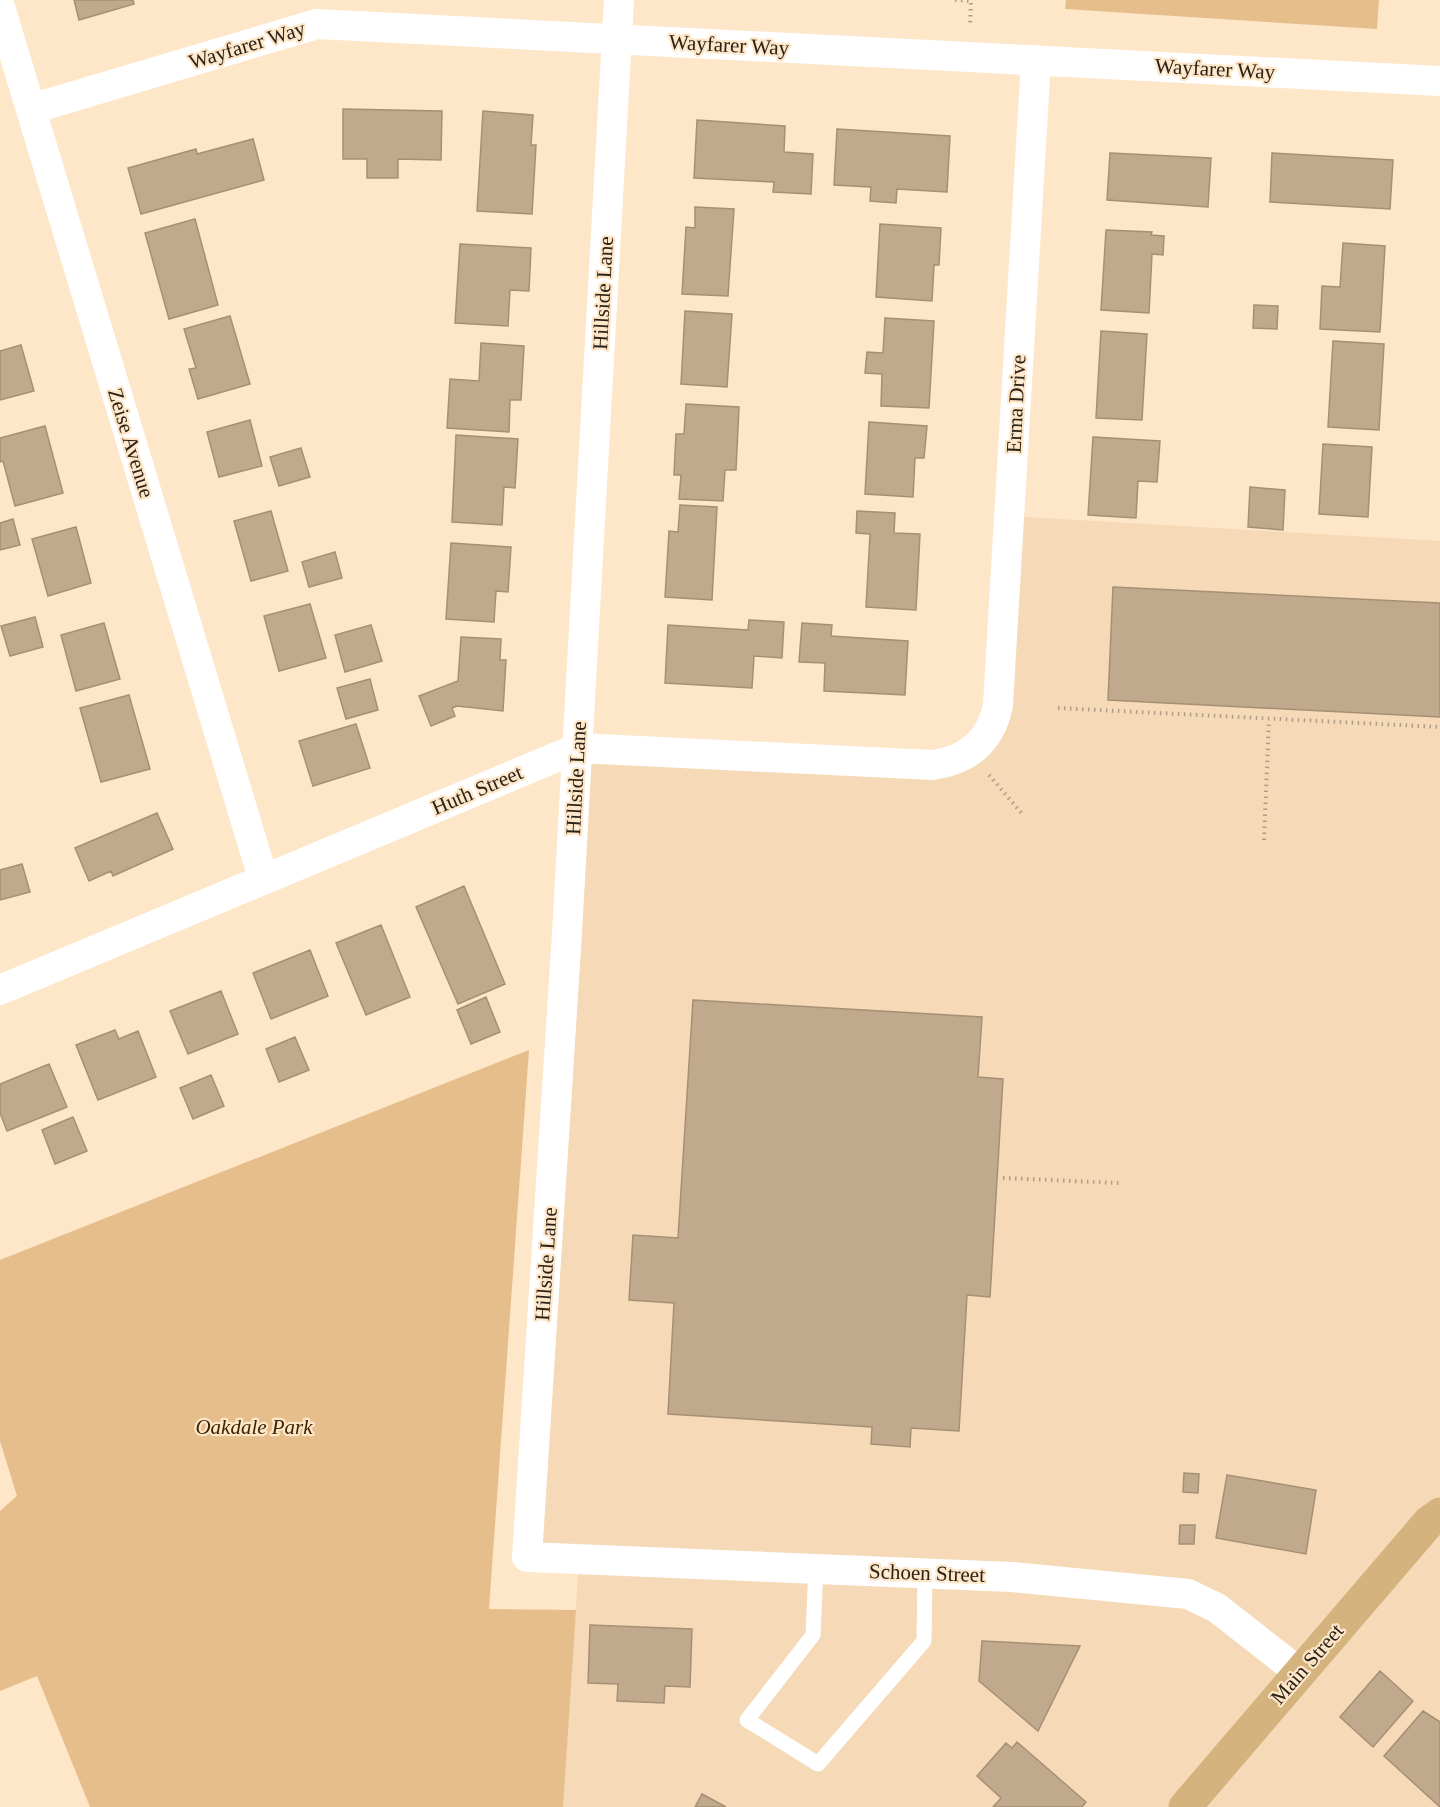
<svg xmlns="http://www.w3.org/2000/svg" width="1440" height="1807" viewBox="0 0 1440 1807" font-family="Georgia,serif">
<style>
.built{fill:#f6d9b6}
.green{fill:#e5be8b}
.building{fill:#c0a98d;stroke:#a69074;stroke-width:1.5}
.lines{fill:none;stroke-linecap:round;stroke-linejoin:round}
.path{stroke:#b09d86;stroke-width:4;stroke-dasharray:1.5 4.5;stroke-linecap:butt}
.lane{stroke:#fff;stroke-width:15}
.street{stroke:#fff;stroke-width:30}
.primary{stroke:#d4b37e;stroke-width:33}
.labels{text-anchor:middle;stroke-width:4.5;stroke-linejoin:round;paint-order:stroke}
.street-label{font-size:21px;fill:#2b2217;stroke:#fee6c8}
.park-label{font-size:21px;font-style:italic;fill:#3c2400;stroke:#fee6c8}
</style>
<rect width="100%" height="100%" fill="#fee6c8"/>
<path class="built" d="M 1009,516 L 1440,541 L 1440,1807 L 563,1807 L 579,1559 L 527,1557 L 578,748 L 933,765 L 980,744 Z"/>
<path class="green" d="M 1066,0 L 1379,0 L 1377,29 L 1065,9 Z
M 529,1050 L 489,1609 L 576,1610 L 563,1807 L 90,1807 L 37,1676 L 0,1691 L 0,1511 L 17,1496 L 0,1441 L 0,1260 Z"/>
<path class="building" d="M 74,0 L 133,0 L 134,4 L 79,20 Z
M 343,109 L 442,111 L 441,160 L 398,159 L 398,178 L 367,178 L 367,159 L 343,159 Z
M 483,111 L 533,115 L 531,145 L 536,145 L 532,214 L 477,211 Z
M 697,120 L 785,126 L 784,152 L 813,154 L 811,194 L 773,192 L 774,182 L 694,178 Z
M 837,129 L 950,136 L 947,192 L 897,189 L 896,203 L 870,201 L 871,187 L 834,185 Z
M 253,139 L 264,180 L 141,214 L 128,168 L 196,149 L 197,154 Z
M 1110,153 L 1211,158 L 1208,207 L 1107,200 Z
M 1272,153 L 1393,160 L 1390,209 L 1270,202 Z
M 695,207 L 734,209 L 728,296 L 682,294 L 686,227 L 695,228 Z
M 195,219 L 218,305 L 169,319 L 145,233 Z
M 880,224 L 941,228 L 939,265 L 934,265 L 932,301 L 876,297 Z
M 1106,230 L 1152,232 L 1151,235 L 1164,236 L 1163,255 L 1152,254 L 1149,313 L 1101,310 Z
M 1343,243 L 1385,246 L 1380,332 L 1320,329 L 1322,286 L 1340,287 Z
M 460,244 L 531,248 L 529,291 L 510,290 L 508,326 L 455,323 Z
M 1254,305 L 1278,306 L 1277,329 L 1253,328 Z
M 685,311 L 732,314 L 727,387 L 681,384 Z
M 230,316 L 250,384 L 198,399 L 189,369 L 196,368 L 184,329 Z
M 885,318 L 934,321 L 929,408 L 881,406 L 882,374 L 865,373 L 867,352 L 883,353 Z
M 1101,331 L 1147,334 L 1142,420 L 1096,418 Z
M 1333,341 L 1384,344 L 1379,430 L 1328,427 Z
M 481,343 L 524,346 L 521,400 L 510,400 L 509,432 L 447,428 L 450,379 L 479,381 Z
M 21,345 L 34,391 L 0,400 L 0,351 Z
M 686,404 L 739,407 L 736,470 L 725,470 L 723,501 L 679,499 L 681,475 L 674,475 L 676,434 L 684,434 Z
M 250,420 L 262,466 L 219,477 L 207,432 Z
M 869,422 L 927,426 L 924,458 L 915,458 L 913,497 L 865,494 Z
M 45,426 L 63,493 L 15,506 L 3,461 L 0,462 L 0,438 Z
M 456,435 L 518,439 L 515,488 L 504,487 L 502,525 L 452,522 Z
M 1093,437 L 1160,441 L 1157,482 L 1138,481 L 1136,518 L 1088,515 Z
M 1323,444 L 1372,447 L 1368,517 L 1319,514 Z
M 301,448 L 310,477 L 279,486 L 270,457 Z
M 1250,487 L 1285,490 L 1283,530 L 1248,527 Z
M 680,505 L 717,507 L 712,600 L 665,597 L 669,531 L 678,532 Z
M 271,511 L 288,571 L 251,581 L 234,521 Z
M 857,511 L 895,513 L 894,533 L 920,534 L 916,610 L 866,607 L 870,534 L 856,533 Z
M 13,519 L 20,545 L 0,550 L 0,523 Z
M 76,527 L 91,583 L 48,596 L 32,539 Z
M 451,543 L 511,547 L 508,592 L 496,591 L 494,622 L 446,619 Z
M 335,552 L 342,578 L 309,587 L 302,562 Z
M 1113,587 L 1440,603 L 1440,717 L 1108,700 Z
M 310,604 L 326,658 L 279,671 L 264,616 Z
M 35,617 L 43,647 L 10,656 L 1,626 Z
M 749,620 L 784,622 L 782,658 L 754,656 L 752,688 L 665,683 L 668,625 L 748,630 Z
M 104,623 L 120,679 L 76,691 L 61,635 Z
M 802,623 L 832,625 L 831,636 L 908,641 L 905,695 L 824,691 L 825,663 L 799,662 Z
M 371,625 L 382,661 L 345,672 L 335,635 Z
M 461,637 L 501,639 L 500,660 L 506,660 L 503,711 L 457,706 L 452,708 L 455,716 L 431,726 L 419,696 L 458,681 Z
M 370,679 L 378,710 L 346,719 L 337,688 Z
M 129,695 L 150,769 L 101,782 L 80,708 Z
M 356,724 L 370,768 L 313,786 L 299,741 Z
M 157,813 L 173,849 L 113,876 L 111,871 L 89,881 L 75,848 Z
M 22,864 L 30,892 L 0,900 L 0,870 Z
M 464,886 L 505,984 L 458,1004 L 416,907 Z
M 381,925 L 410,997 L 366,1015 L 336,943 Z
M 310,950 L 328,996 L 271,1019 L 253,973 Z
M 221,991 L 238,1034 L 188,1054 L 170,1011 Z
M 486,997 L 500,1032 L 471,1044 L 457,1010 Z
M 693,1000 L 982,1017 L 978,1077 L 1003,1079 L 990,1297 L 967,1295 L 959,1431 L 911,1428 L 910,1447 L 871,1444 L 872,1427 L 668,1414 L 674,1303 L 629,1300 L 633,1235 L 678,1238 Z
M 115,1030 L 119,1039 L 138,1031 L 156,1077 L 98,1100 L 76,1045 Z
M 295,1037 L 309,1070 L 279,1082 L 266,1049 Z
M 49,1064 L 67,1107 L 7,1131 L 0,1113 L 0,1084 Z
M 211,1075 L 224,1106 L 193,1119 L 180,1088 Z
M 73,1117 L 87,1151 L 55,1164 L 42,1130 Z
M 1184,1473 L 1199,1474 L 1198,1493 L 1183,1492 Z
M 1227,1475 L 1316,1490 L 1306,1554 L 1216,1538 Z
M 1180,1525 L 1195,1525 L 1194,1544 L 1179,1544 Z
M 590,1625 L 692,1629 L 690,1687 L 665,1686 L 664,1703 L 617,1701 L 618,1684 L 588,1683 Z
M 982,1641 L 1080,1646 L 1038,1731 L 979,1681 Z
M 1380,1671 L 1413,1701 L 1373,1747 L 1340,1717 Z
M 1423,1711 L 1440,1722 L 1440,1807 L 1384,1756 Z
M 1017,1742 L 1086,1802 L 1082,1807 L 993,1807 L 1001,1798 L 977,1776 L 1006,1743 L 1012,1748 Z
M 702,1794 L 726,1807 L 695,1807 Z"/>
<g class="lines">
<path class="path" d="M 955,0 L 971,1 L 970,26
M 1058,708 L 1440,727
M 989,775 L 1024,816
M 1264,840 L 1269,720
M 1003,1178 L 1119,1183"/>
<path class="lane" d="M 816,1568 L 813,1635 L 747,1720 L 818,1764 L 924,1641 L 925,1573"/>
<path class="street" d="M 619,0 L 567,933 L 527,1557 L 1012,1577 L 1188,1594 L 1217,1608 L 1300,1673
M 0,7 L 263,878
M 31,109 L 317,24 L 1440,81
M 0,990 L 578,748 L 933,765 C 968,760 991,741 998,705 L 1036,60"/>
<path class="primary" d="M 1185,1807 L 1429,1522 L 1440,1514"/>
</g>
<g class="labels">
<g class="street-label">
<text transform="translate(247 45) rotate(-17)" y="7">Wayfarer Way</text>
<text transform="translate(729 45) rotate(3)" y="7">Wayfarer Way</text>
<text transform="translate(1215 69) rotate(3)" y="7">Wayfarer Way</text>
<text transform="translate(603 293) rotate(-87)" y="7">Hillside Lane</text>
<text transform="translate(1016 404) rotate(-87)" y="7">Erma Drive</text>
<text transform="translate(131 443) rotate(73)" y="7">Zeise Avenue</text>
<text transform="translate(576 778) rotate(-87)" y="7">Hillside Lane</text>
<text transform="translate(477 790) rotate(-23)" y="7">Huth Street</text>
<text transform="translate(546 1264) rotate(-86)" y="7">Hillside Lane</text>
<text transform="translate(927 1573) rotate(2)" y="7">Schoen Street</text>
<text transform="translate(1307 1664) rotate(-49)" y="7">Main Street</text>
</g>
<g class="park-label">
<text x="254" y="1434">Oakdale Park</text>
</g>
</g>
</svg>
